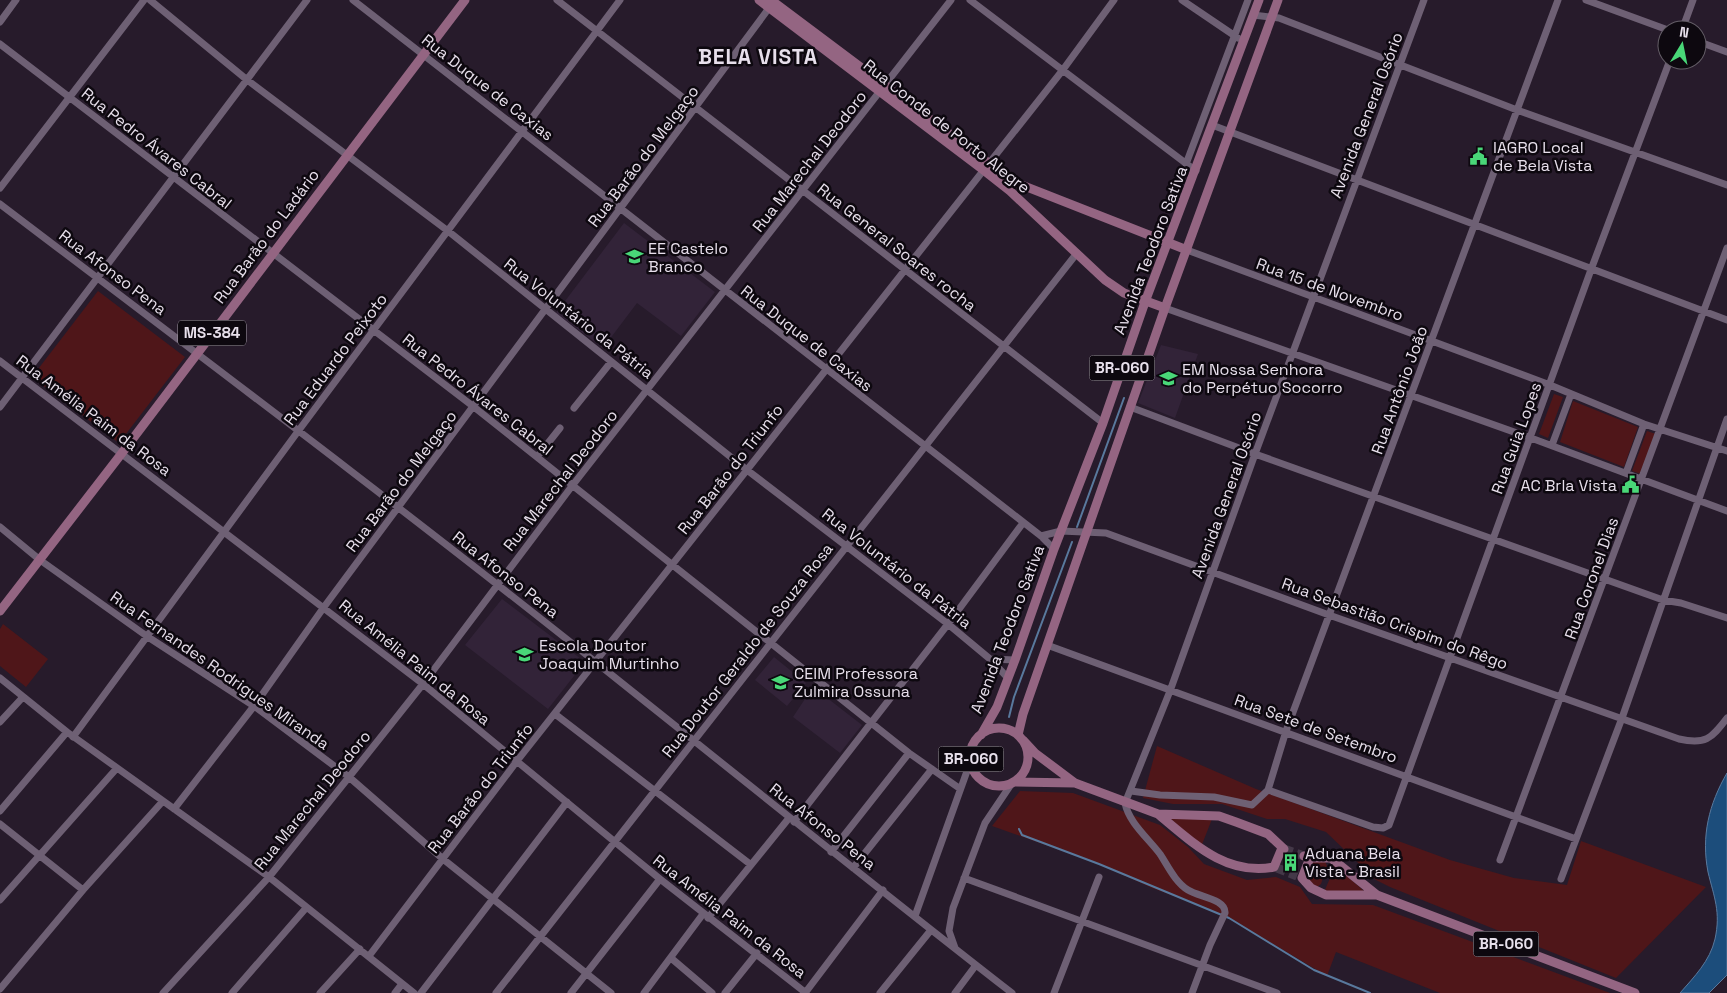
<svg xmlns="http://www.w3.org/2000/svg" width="1727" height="993" viewBox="0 0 1727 993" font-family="'Space Grotesk',sans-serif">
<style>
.built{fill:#322338}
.green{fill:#4f1619}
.water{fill:#1c4d7b;stroke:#59799d}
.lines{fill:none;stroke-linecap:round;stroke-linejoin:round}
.stream{stroke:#59799d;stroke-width:2}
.major-tunnel{stroke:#443848;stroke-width:9;stroke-dasharray:9 4.5;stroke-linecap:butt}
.minor{stroke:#6e6074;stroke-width:7}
.major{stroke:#946582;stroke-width:9}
.labels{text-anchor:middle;stroke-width:5;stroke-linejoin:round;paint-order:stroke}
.shield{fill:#0d080f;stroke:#a69ea9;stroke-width:1}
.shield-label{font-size:15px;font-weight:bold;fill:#e7dfeb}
.street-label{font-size:16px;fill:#e7dfeb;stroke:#0d080f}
.poi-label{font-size:16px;fill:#e7dfeb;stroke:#0d080f;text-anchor:start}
.district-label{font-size:21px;font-weight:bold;letter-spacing:1px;fill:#e7dfeb;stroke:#0d080f}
</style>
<rect width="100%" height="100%" fill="#271b2b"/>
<path class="built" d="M 624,223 L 715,292 L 681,336 L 637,303 L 603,348 L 556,313 Z
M 1161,345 L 1198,354 L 1175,418 L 1138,403 Z
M 502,599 L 585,662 L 548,709 L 465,645 Z
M 774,657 L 806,683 L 787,706 L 755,680 Z
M 813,687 L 862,725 L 840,753 L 793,717 Z"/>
<path class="green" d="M 98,291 L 185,357 L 119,443 L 32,377 Z
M 1554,394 L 1563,397 L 1548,438 L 1539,434 Z
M 1573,401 L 1638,427 L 1624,467 L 1560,442 Z
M 1647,431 L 1656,434 L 1641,474 L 1632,471 Z
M 3,624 L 48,659 L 26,687 L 0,666 L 0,629 Z
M 1157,746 L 1256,789 L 1450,860 L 1514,878 L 1567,885 L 1581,841 L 1706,887 L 1616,978 L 1390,887 L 1376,880 L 1326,832 L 1285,819 L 1267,819 L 1222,804 L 1173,804 L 1143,798 Z
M 1020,791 L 1073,793 L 1160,825 L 1188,847 L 1204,864 L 1247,880 L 1276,877 L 1300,887 L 1312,904 L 1373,905 L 1610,993 L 1440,993 L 1336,952 L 1327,976 L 1229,918 L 1196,904 L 1152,888 L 1099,864 L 992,826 Z
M 1171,819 L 1212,819 L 1201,847 Z
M 1325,861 L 1327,866 L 1321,884 L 1316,888 L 1304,877 L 1310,862 Z
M 1333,864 L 1364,891 L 1324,892 L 1334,869 Z"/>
<path class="water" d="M 1727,773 L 1727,975 L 1709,993 L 1680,993 C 1694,977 1710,961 1715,939 C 1721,912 1714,897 1708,872 C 1701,836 1709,804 1727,773 Z"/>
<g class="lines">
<path class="stream" d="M 1077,527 L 1124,398
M 1009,717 L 1014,697 L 1072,542
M 1019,829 L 1022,835 L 1030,838 L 1099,864 L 1229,918 L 1314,970 L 1370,993"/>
<path class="major-tunnel" d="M 1284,849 L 1304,856
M 1277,868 L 1297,876"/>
<path class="minor" d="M 150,0 L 246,79 L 448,231 L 747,470 L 948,624 L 990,659 L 1008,678
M 353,0 L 1041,536 L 1054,549
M 557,0 L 1103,423
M 970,0 L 1196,171
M 1182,0 L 1238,38
M 1586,0 L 1668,30
M 1253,15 L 1279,18 L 1517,110 L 1727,185
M 0,22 L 16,0
M 1682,30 L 1693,0
M 1697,41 L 1727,52
M 0,44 L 474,407 L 909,753 L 959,788
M 1212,125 L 1727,320
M 1186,164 L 1248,0
M 0,188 L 144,0
M 0,204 C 200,356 401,507 598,664 C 736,774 873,885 1012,993
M 1187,250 L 1550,385 L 1644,424 L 1727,451
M 1165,308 L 1531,438 L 1727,511
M 0,361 L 423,684 L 660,879 L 806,993
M 0,407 L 307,0
M 1130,407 L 1255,454 L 1663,600 L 1681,603 L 1727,618
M 574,408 L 611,362
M 1552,445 L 1571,394
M 537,457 L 560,428
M 1626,473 L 1644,424
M 0,527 L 40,560 L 148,637 L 254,706 L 349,777 L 443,859 L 611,993
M 1041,536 L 1061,531 L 1106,533 L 1329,615 L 1679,739 C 1705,745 1711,739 1727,718
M 1047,645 L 1576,839
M 990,659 L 1015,660
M 0,678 L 67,732 L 269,877 L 414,993
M 555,714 L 750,864
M 0,722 L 23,697
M 73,737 L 299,430 L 620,0
M 1268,790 L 1373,827 L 1383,828 L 1389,825 L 1592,267 L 1670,60
M 1131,791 L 1160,795 L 1214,797 L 1252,805 L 1268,790 L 1286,731 L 1558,0
M 174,809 L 254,706 L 324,607 L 772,4
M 0,811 L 67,732
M 794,822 L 948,624 L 1023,523
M 0,824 L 83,890
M 831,852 L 909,753
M 1500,860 L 1727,248
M 853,868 L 932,769
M 964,878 L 1277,993
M 1561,879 L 1622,718 L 1727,419
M 0,900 L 117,768
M 915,916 L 971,760
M 708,918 L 789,818
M 955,948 L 949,931 L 953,908 L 985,823 L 1012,783
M 369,956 L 517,761 L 1062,71 L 1114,0
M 671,958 L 712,993
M 0,989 L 83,890 L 163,801
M 163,993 L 269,877 L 349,777 L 423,684 L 572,486 L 951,0
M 232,993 L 306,908
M 320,993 L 360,949
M 395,993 L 402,984
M 421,993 L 567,802
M 496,993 L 1077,253
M 571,993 L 660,879
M 644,993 L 703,914
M 725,993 L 757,953
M 805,993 L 883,890
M 880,993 L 931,930
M 955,993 L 976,965
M 1054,993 L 1099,877
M 1192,993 L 1210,945 L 1225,913 C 1226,899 1199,897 1188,890 C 1175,882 1168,866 1160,854 C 1148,838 1129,823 1125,803 L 1170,691 L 1255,454 L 1424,0"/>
<path class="major" d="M 759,0 L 982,169 L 1010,191 L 1105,280 L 1124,293 L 1165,308
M 771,0 L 1014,182 L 1187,250
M 0,611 L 122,453 L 465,0
M970 757a29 29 0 1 1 58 0a29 29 0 1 1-58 0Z
M 981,735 L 997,707 L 1015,660 L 1054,549 L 1103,423 L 1145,302 L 1259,0
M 1018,735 L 1023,714 L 1165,308 L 1278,0
M 1023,740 L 1035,753 L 1075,783 L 1158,814 L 1219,816 L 1236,822 L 1268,834 L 1284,849
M 1014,782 L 1075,783
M 1158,814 C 1193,843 1226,876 1274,867
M 1304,856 L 1310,858 L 1331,858 L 1377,895 L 1635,993
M 1274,867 L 1282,848
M 1302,878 L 1311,888 L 1326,895 L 1377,895
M 1302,878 L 1310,858"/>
</g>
<defs>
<symbol id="civic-bare" viewBox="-9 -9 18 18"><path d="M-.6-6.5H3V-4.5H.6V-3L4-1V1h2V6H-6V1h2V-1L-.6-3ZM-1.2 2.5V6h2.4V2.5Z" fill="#49d778" stroke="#0d080f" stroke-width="2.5" paint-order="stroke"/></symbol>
<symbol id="school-bare" viewBox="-9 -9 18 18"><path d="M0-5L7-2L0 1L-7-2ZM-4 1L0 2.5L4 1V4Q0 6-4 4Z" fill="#49d778" stroke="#0d080f" stroke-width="2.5" paint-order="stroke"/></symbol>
<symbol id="building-bare" viewBox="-9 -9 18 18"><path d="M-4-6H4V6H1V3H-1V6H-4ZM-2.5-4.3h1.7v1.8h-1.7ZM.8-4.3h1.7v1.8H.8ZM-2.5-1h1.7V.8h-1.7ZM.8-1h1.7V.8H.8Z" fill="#49d778" stroke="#0d080f" stroke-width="2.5" paint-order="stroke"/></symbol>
</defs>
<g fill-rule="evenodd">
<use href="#civic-bare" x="1466" y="144" width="25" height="25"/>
<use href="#school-bare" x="622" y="244" width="25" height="25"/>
<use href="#school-bare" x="1156" y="366" width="25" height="25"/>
<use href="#civic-bare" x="1618" y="472" width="25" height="25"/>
<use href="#school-bare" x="512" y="642" width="25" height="25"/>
<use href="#school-bare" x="768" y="670" width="25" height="25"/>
<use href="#building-bare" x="1278" y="850" width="25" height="25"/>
</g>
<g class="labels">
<g class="shield">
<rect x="178" y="320.5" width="68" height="25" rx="4"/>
<rect x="1089.5" y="355.5" width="65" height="25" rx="4"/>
<rect x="938.5" y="746.5" width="65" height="25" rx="4"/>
<rect x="1473.5" y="931.5" width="65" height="25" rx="4"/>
</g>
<g class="shield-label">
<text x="212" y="338">MS-384</text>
<text x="1122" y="373">BR-060</text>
<text x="971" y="764">BR-060</text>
<text x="1506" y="949">BR-060</text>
</g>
<g class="street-label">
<text transform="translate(488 87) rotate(38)" y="6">Rua Duque de Caxias</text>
<text transform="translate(1366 115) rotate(-69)" y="6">Avenida General Osório</text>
<text transform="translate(947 126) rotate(38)" y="6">Rua Conde de Porto Alegre</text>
<text transform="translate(157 148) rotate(38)" y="6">Rua Pedro Ávares Cabral</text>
<text transform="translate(643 156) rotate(-53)" y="6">Rua Barão do Melgaço</text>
<text transform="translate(809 161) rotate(-52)" y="6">Rua Marechal Deodoro</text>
<text transform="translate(266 236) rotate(-53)" y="6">Rua Barão do Ladário</text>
<text transform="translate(897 247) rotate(38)" y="6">Rua General Soares rocha</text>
<text transform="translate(1150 250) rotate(-69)" y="6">Avenida Teodoro Sativa</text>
<text transform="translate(113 272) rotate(37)" y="6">Rua Afonso Pena</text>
<text transform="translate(1330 289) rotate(20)" y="6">Rua 15 de Novembro</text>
<text transform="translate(579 318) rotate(38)" y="6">Rua Voluntário da Pátria</text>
<text transform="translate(807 338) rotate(38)" y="6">Rua Duque de Caxias</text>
<text transform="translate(335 359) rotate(-53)" y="6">Rua Eduardo Peixoto</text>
<text transform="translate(1399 390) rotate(-70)" y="6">Rua Antônio João</text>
<text transform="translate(478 394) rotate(38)" y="6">Rua Pedro Ávares Cabral</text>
<text transform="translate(94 415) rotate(37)" y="6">Rua Amélia Paim da Rosa</text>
<text transform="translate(1516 438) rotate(-70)" y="6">Rua Guia Lopes</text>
<text transform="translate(730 469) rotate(-52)" y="6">Rua Barão do Triunfo</text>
<text transform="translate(560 480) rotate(-52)" y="6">Rua Marechal Deodoro</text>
<text transform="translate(401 481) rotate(-53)" y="6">Rua Barão do Melgaço</text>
<text transform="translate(1226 495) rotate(-70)" y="6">Avenida General Osório</text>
<text transform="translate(897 568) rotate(38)" y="6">Rua Voluntário da Pátria</text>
<text transform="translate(506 574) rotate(38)" y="6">Rua Afonso Pena</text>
<text transform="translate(1591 578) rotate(-70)" y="6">Rua Coronel Dias</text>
<text transform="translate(1395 623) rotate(20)" y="6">Rua Sebastião Crispim do Rêgo</text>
<text transform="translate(1007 629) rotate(-69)" y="6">Avenida Teodoro Sativa</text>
<text transform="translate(747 650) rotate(-52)" y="6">Rua Doutor Geraldo de Souza Rosa</text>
<text transform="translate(415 662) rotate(39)" y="6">Rua Amélia Paim da Rosa</text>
<text transform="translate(220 670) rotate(35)" y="6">Rua Fernandes Rodrigues Miranda</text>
<text transform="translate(1316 728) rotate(20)" y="6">Rua Sete de Setembro</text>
<text transform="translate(480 788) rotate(-52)" y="6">Rua Barão do Triunfo</text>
<text transform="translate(312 800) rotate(-51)" y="6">Rua Marechal Deodoro</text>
<text transform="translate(823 826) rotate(38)" y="6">Rua Afonso Pena</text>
<text transform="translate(730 916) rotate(38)" y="6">Rua Amélia Paim da Rosa</text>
</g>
<g class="poi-label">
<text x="1493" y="153">IAGRO Local<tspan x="1493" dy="18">de Bela Vista</tspan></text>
<text x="648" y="254">EE Castelo<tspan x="648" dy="18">Branco</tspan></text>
<text x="1182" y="375">EM Nossa Senhora<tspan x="1182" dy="18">do Perpétuo Socorro</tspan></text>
<text x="1617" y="491" text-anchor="end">AC Brla Vista</text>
<text x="539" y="651">Escola Doutor<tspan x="539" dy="18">Joaquim Murtinho</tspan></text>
<text x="794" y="679">CEIM Professora<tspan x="794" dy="18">Zulmira Ossuna</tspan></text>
<text x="1305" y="859">Aduana Bela<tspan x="1305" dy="18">Vista - Brasil</tspan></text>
</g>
<g class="district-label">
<text x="758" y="64">BELA VISTA</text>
</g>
</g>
<g transform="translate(1682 45) rotate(10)"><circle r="24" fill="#0d080f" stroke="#645e67"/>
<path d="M0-4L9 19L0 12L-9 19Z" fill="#49d778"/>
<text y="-8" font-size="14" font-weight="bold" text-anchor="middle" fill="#e7dfeb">N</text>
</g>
</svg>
